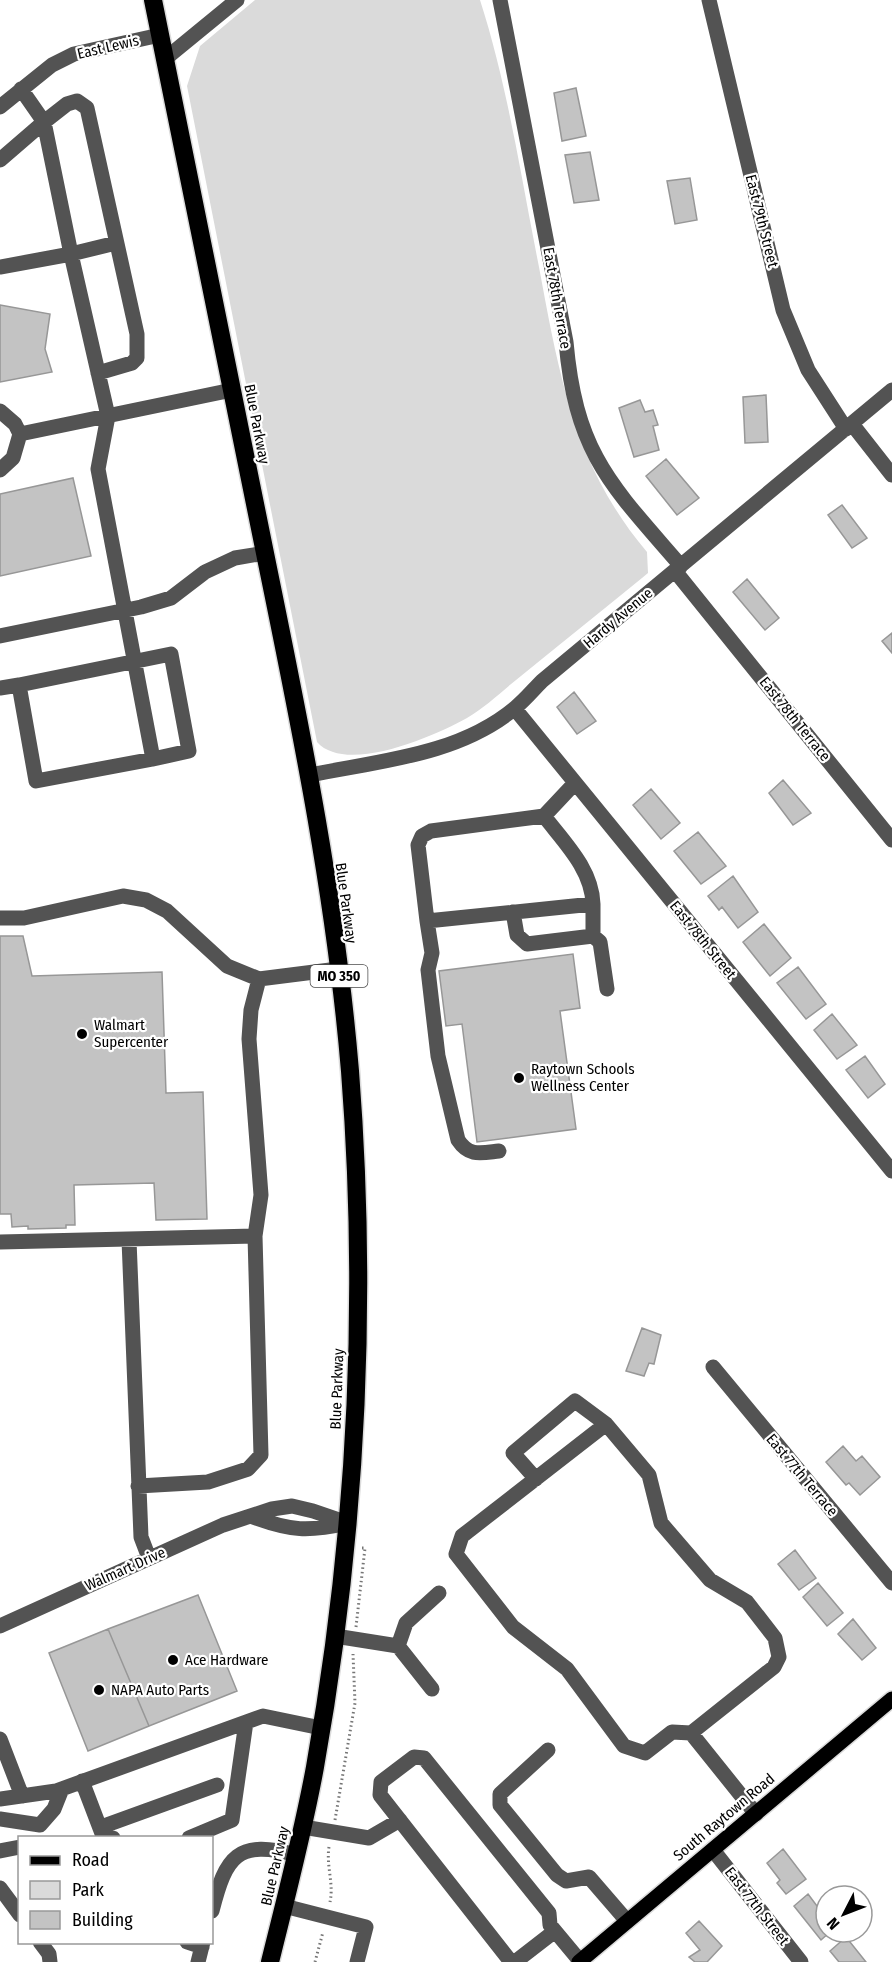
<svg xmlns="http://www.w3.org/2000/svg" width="892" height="1962" viewBox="0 0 892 1962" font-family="'Fira Sans Condensed',sans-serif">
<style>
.green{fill:#dadada}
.building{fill:#c3c3c3;stroke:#979797;stroke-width:1.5}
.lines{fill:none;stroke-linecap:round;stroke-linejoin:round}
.major-casing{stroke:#dbdbdb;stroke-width:18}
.highway-casing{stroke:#dbdbdb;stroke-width:21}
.path{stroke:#757575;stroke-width:3;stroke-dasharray:1.5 3;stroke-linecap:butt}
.minor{stroke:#535353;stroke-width:15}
.major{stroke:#000;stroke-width:15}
.highway{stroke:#000;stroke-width:18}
.poi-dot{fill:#000;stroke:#fff;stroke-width:2}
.labels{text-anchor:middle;stroke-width:4.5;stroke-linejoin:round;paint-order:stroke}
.shield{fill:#fff;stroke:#4c4c4c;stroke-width:1.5}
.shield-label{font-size:14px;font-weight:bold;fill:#000}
.street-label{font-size:15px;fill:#000;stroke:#fff}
.poi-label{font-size:15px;fill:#000;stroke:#fff;text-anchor:start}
</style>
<rect width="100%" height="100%" fill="#fff"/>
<path class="green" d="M 255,0 L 480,0 C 508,87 521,177 539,267 C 559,374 574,466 647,552 L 648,573 L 642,578 C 602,611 561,643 521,676 C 503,690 486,707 467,718 C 435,736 346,775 317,742 L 187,86 L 200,46 Z"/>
<path class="building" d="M 576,88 L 586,136 L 562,141 L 554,93 Z
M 590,152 L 599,200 L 574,203 L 565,155 Z
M 690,178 L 697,220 L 675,224 L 667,181 Z
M 0,305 L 50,314 L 45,349 L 52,372 L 0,382 Z
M 766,395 L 768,442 L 745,443 L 743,397 Z
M 640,400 L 645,412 L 653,410 L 658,425 L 653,426 L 659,450 L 634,457 L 619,408 Z
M 666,459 L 699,498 L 677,515 L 646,476 Z
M 73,478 L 91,556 L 0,576 L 0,494 Z
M 842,505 L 867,538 L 852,548 L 828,515 Z
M 747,579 L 779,618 L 765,630 L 733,592 Z
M 892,633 L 892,653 L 882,641 Z
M 574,692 L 596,721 L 577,734 L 557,707 Z
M 783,780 L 811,813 L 793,825 L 769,793 Z
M 651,789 L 680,823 L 661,839 L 633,805 Z
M 698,832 L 726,866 L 701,884 L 674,851 Z
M 733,876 L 758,912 L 738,928 L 722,907 L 719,910 L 708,896 Z
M 764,924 L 791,958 L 770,976 L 743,942 Z
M 0,936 L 23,936 L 32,976 L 162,972 L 166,1093 L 203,1092 L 207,1219 L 156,1220 L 154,1183 L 74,1185 L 75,1225 L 66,1225 L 66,1228 L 28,1229 L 28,1226 L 12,1227 L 11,1214 L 0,1214 Z
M 573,954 L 580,1008 L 560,1011 L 576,1129 L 477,1142 L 462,1024 L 446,1026 L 439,971 Z
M 798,967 L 826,1004 L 806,1019 L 777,983 Z
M 832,1014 L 857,1045 L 837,1059 L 814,1030 Z
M 865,1056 L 885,1084 L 868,1098 L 846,1070 Z
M 642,1328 L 661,1335 L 654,1364 L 649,1363 L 644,1376 L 626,1371 Z
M 843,1446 L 856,1461 L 862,1456 L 880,1477 L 860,1495 L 849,1483 L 846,1485 L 826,1462 Z
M 795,1550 L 816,1578 L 799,1590 L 778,1564 Z
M 818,1583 L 843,1613 L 827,1626 L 803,1597 Z
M 198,1595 L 237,1691 L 149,1726 L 108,1629 Z
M 853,1619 L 876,1648 L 862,1660 L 838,1634 Z
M 108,1629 L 149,1726 L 88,1751 L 49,1653 Z
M 783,1849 L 806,1879 L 786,1894 L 777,1883 L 780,1880 L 767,1863 Z
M 808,1894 L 826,1918 L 826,1932 L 830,1932 L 821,1940 L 794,1906 Z
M 699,1921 L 722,1946 L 707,1962 L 695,1962 L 689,1957 L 700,1950 L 686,1933 Z
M 846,1937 L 866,1962 L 839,1962 L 830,1951 Z"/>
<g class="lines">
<defs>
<path id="major" d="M 579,1962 L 892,1699"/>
<path id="highway" d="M 153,0 C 191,189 230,379 268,568 C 302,734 336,902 350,1071 C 368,1303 356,1538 315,1767 C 303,1833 286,1897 270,1962"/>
</defs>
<use href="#major" class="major-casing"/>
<use href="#highway" class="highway-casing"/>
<path class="path" d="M 356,1627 L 365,1548 L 361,1548
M 335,1820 L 355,1703 L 353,1654
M 329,1847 C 326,1866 334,1883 330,1902
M 315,1962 L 323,1932"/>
<path class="minor" d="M 500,0 L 566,342 C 576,454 611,485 681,566
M 709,0 L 783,310 L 808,370 L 846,429
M 165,59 L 237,0
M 0,107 L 52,65 L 74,54 L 160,35
M 0,160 L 44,122 L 21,89
M 0,267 L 71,254 L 108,416 L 98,469 L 153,759 L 36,781 L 19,685 L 0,688
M 98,373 L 132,363 L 137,358 L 137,334 L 87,108 L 77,101 L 67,104 L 44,122 L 71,254 L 116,243
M 0,411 L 15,424 L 20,434 L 13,458 L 0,470
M 852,424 L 892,475
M 20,434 L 232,390
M 675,571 L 892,840
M 0,636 L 141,607 L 171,598 L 205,572 L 235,558 L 265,553
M 19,685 L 171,654 L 189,751 L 153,759
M 515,709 L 892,1171
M 310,775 C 379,761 459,755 515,708 C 525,700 533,690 542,681 L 892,390
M 544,816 L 431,831 L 422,836 L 418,845 L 427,921 L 593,904 C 592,869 564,842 544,816 L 575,783
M 513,912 L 517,935 L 527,944 L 593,936 L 593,904
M 0,918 L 24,918 L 123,896 L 146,900 L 167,911 L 227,966 L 259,979
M 427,921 L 432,953 L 428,970 L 438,1056 L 458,1140 C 469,1157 481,1153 499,1151
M 593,936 L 600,942 L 607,989
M 129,1240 L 141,1537 L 149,1558
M 0,1242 L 255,1236
M 713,1367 L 892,1583
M 606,1424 L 462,1536 L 456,1554 L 513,1627 L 567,1669 L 624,1746 L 645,1753 L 672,1732 L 691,1733 L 756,1814
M 536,1479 L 513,1453 L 575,1401 L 606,1424 L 649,1475 L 661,1523 L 710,1580 L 747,1602 L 775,1638 L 779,1657 L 774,1667 L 691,1733
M 138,1486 L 208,1482 L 248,1469 L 261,1455 L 255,1236 L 261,1195 L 249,1039 L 251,1010 L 259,979 L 338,969
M 253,1517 C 291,1531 308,1532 348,1523
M 0,1626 L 223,1525 L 272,1509 L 292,1506 L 313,1511 L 348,1523
M 335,1636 L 398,1646
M 432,1689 L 398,1646 L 406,1623 L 439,1593
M 0,1739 L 22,1796
M 548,1750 L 500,1794 L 500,1805 L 557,1875 L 566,1881 L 589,1877 L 627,1921
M 82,1781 L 103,1836 L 113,1838
M 0,1799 L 56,1791 L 263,1716 L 321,1728
M 0,1819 L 40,1825 L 54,1809 L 62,1789
M 101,1827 L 217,1785
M 303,1827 L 369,1838 L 400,1820
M 189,1838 L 232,1820 L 246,1722
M 713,1850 L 801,1962
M 0,1851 L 20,1847
M 0,1888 L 20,1915
M 284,1906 L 366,1927 L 357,1962
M 212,1911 C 226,1856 237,1839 297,1855
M 40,1942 L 49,1954 L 50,1962
M 187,1942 L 202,1947
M 198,1962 L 203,1942
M 511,1962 L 380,1795 L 381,1782 L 414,1757 L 424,1758 L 549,1913 L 550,1925 L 580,1961
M 515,1962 L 555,1931"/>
<use href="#major" class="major"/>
<use href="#highway" class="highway"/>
</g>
<g class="poi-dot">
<circle cx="82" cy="1034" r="6"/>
<circle cx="519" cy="1078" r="6"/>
<circle cx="173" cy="1660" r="6"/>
<circle cx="99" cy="1690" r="6"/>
</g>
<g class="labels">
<rect class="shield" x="310.5" y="965" width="57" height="22" rx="4.5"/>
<g class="shield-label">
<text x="339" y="981">MO 350</text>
</g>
<g class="street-label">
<text transform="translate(108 47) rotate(-13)" y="5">East Lewis</text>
<text transform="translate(762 221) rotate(76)" y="5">East 79th Street</text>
<text transform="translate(557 298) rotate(80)" y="5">East 78th Terrace</text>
<text transform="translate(257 424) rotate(79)" y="5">Blue Parkway</text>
<text transform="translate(618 618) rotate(-40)" y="5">Hardy Avenue</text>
<text transform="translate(795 719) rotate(51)" y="5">East 78th Terrace</text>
<text transform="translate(346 903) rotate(82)" y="5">Blue Parkway</text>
<text transform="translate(703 940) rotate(51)" y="5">East 78th Street</text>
<text transform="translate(337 1389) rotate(-88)" y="5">Blue Parkway</text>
<text transform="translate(802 1475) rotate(50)" y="5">East 77th Terrace</text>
<text transform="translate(125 1569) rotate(-24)" y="5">Walmart Drive</text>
<text transform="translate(724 1817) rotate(-40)" y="5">South Raytown Road</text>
<text transform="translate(275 1866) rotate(-77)" y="5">Blue Parkway</text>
<text transform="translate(757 1906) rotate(52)" y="5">East 77th Street</text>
</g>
<g class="poi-label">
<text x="94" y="1030">Walmart<tspan x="94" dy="17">Supercenter</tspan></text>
<text x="531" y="1074">Raytown Schools<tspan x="531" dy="17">Wellness Center</tspan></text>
<text x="185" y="1665">Ace Hardware</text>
<text x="111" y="1695">NAPA Auto Parts</text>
</g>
</g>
<rect x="18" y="1836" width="195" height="108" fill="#ffffff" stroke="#999999" stroke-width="1.5"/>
<rect x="30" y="1856" width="30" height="9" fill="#000000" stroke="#999999" stroke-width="1.5"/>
<text x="72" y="1866" font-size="18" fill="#000000">Road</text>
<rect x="30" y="1881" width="30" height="18" fill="#dadada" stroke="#999999" stroke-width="1.5"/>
<text x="72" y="1896" font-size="18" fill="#000000">Park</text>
<rect x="30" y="1911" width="30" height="18" fill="#c3c3c3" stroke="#999999" stroke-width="1.5"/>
<text x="72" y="1926" font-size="18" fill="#000000">Building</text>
<g transform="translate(844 1914) rotate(228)"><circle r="28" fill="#ffffff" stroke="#999999" stroke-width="1.5"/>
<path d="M0-4.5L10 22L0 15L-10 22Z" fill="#000000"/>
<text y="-9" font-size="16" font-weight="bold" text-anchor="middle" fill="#000000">N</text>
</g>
</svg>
